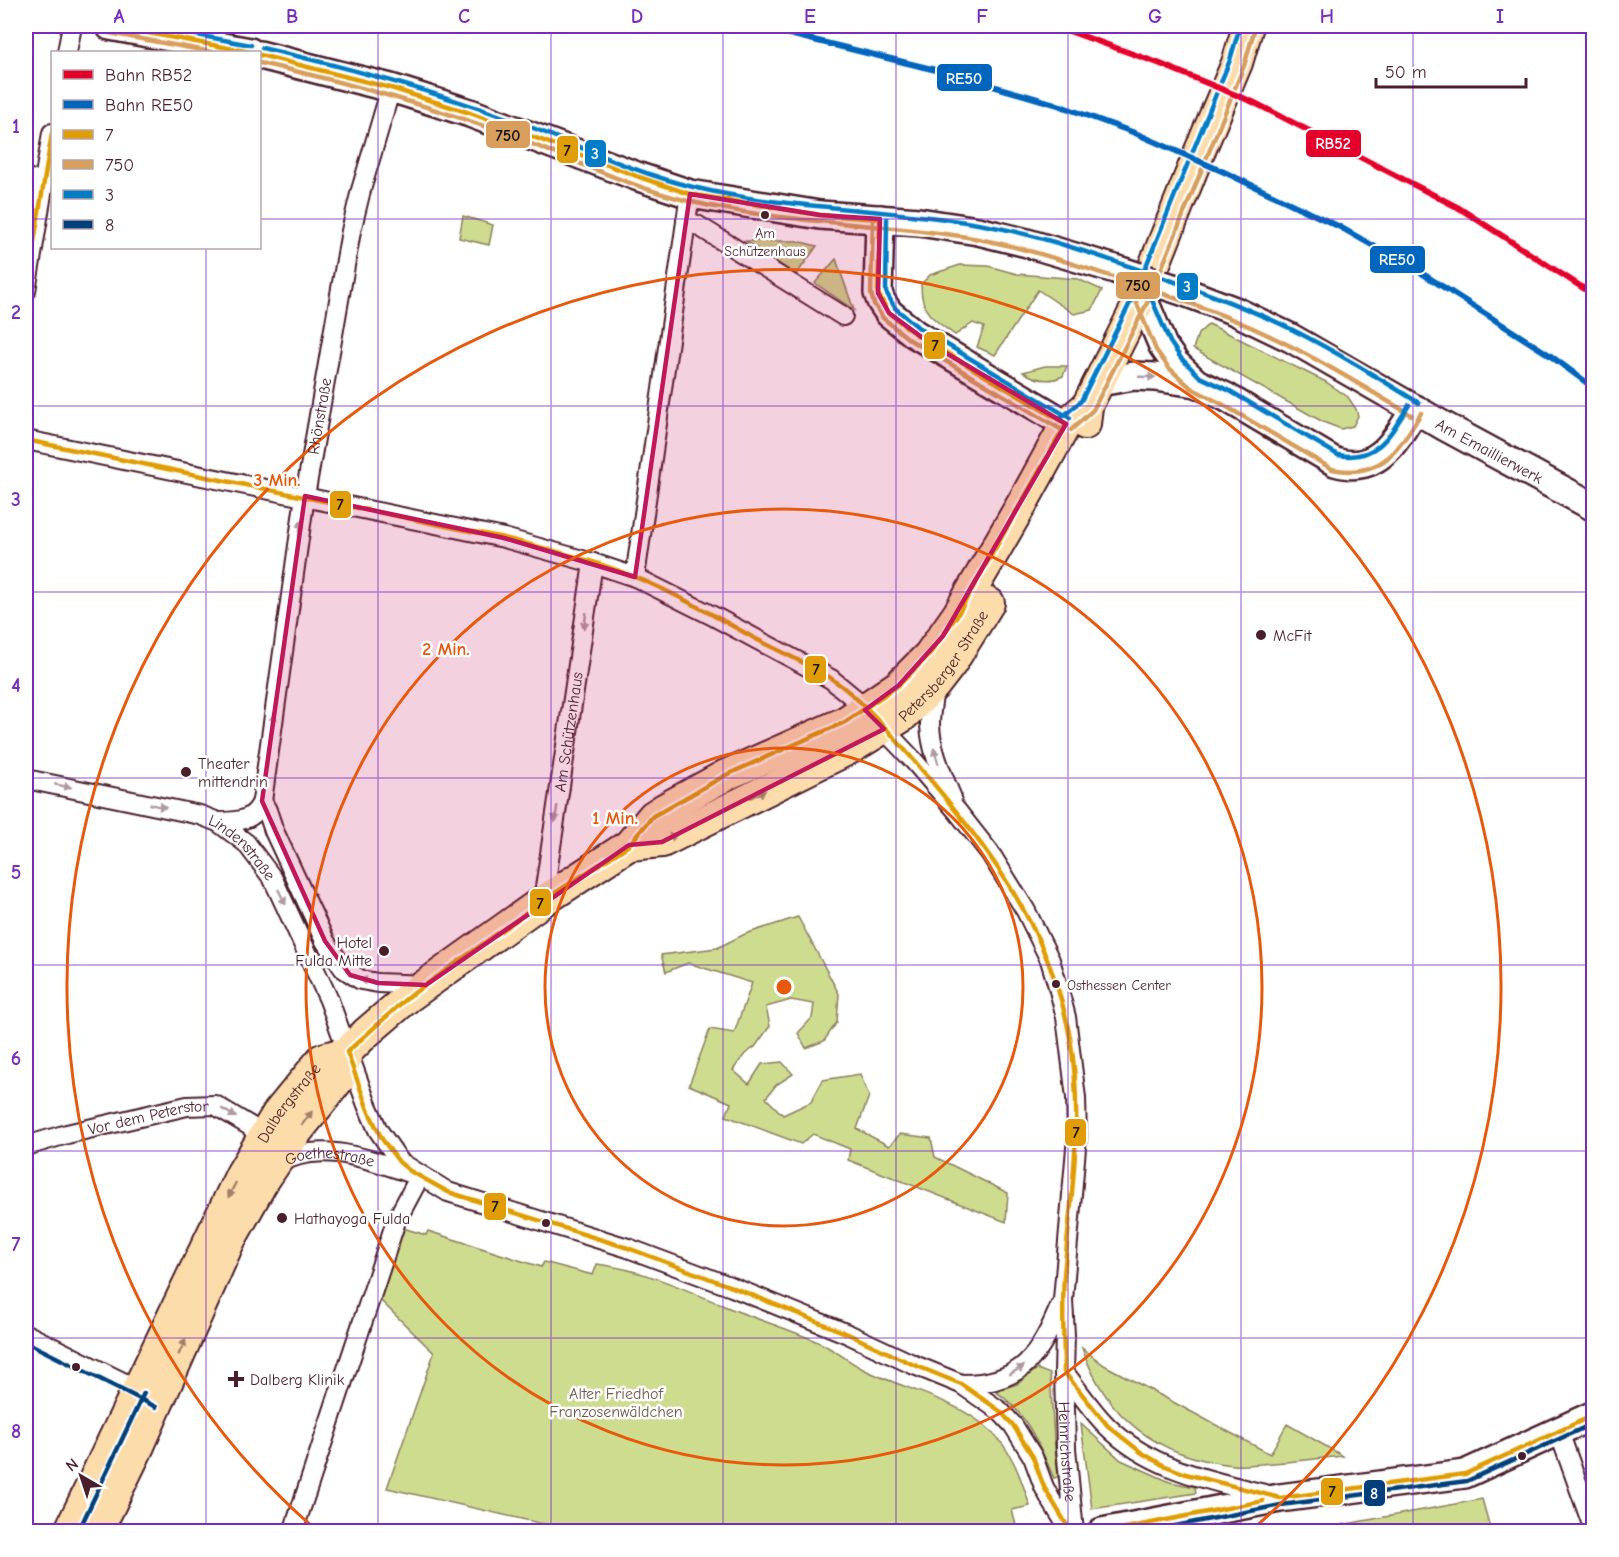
<svg xmlns="http://www.w3.org/2000/svg" width="1619" height="1557" viewBox="0 0 1619 1557" font-family="'Comic Neue',sans-serif">
<style>
.green{fill:#cedc90;stroke:#8c7e5e;stroke-width:1.5}
.lines{fill:none;stroke-linecap:round;stroke-linejoin:round}
.minor-casing{stroke:#4a1f2b;stroke-width:22}
.secondary-casing{stroke:#4a1f2b;stroke-width:32}
.primary-casing{stroke:#4a1f2b;stroke-width:34}
.minor{stroke:#fff;stroke-width:18}
.secondary{stroke:#fff;stroke-width:27}
.primary{stroke:#fddcac;stroke-width:30}
.secondary-bridge-casing{stroke:#4a1f2b;stroke-width:32;stroke-linecap:butt}
.secondary-bridge{stroke:#fff;stroke-width:27}
.bus-1-casing{stroke:#fff;stroke-width:9}
.bus-2-casing{stroke:#fff;stroke-width:9}
.bus-3-casing{stroke:#fff;stroke-width:9}
.bus-4-casing{stroke:#fff;stroke-width:9}
.bus-1{stroke:#e09d06;stroke-width:4.5}
.bus-2{stroke:#d89e5c;stroke-width:4.5}
.bus-3{stroke:#007dc6;stroke-width:4.5}
.bus-4{stroke:#003f7b;stroke-width:4.5}
.rail-1-casing{stroke:#fff;stroke-width:10}
.rail-2-casing{stroke:#fff;stroke-width:10}
.rail-1{stroke:#e4002b;stroke-width:6}
.rail-2{stroke:#0065bd;stroke-width:6}
.oneway{fill:#ae9aa0}
.oneway2{fill:#a47e6c}
.marked{fill:#c2185b;fill-opacity:0.2;stroke:#c2185b;stroke-width:4.5;stroke-linejoin:round}
.grid{fill:none;stroke:#7b2cbf;stroke-width:1.5;stroke-opacity:0.55}
.ring{fill:none;stroke:#e8590c;stroke-width:3}
.bus-dot{fill:#4a1f2b;stroke:#fff;stroke-width:2}
.labels{text-anchor:middle;stroke-width:5;stroke-linejoin:round;paint-order:stroke}
.bus-label{font-size:14px;fill:#4a1f2b;stroke:#fff}
.street-label{font-size:16px;fill:#4a1f2b;stroke:#fff}
.poi-label{font-size:16px;fill:#4a1f2b;stroke:#fff;text-anchor:start}
.park-label{font-size:16px;fill:#725849;stroke:#fff}
.centre{fill:#e8590c;stroke:#fff;stroke-width:3}
.ring-label{font-size:18px;text-anchor:middle;font-weight:bold;fill:#e8590c;stroke:#fff;stroke-width:5;stroke-linejoin:round;paint-order:stroke}
.line-badge{stroke:#fff;stroke-width:2}
.badge-label{font-size:16px;text-anchor:middle;font-weight:bold;fill:#fff}
.pale-badge-label{font-size:16px;text-anchor:middle;font-weight:bold;fill:#111}
.neatline{fill:none;stroke:#7b2cbf;stroke-width:2}
.grid-label{font-size:20px;text-anchor:middle;font-weight:bold;fill:#7b2cbf}
</style>
<rect width="100%" height="100%" fill="#fff"/>
<filter id="ink" filterUnits="userSpaceOnUse"><feTurbulence type="fractalNoise" baseFrequency=".0167" numOctaves="2"/><feDisplacementMap in="SourceGraphic" scale="12" xChannelSelector="R" yChannelSelector="G"/><feConvolveMatrix kernelMatrix="1 2 1 2 8 2 1 2 1" color-interpolation-filters="sRGB"/></filter>
<g filter="url(#ink)">
<path class="green" d="M 463,216 L 493,225 L 489,245 L 459,238 Z
M 746,241 L 797,241 L 817,246 L 796,275 Z
M 836,259 L 854,310 L 815,283 Z
M 960,265 L 988,266 L 1017,274 L 1078,279 L 1102,290 L 1092,310 L 1074,314 L 1038,290 L 995,355 L 977,347 L 984,327 L 973,323 L 955,335 C 932,318 921,314 921,284 L 930,275 Z
M 1209,324 L 1326,382 L 1348,397 L 1356,409 L 1358,416 L 1353,426 L 1341,429 L 1323,422 L 1193,349 L 1198,334 Z
M 1045,366 L 1067,366 L 1063,376 C 1049,383 1036,380 1023,372 Z
M 798,917 L 839,994 L 837,1022 L 824,1041 L 806,1048 L 798,1033 L 812,1018 L 814,1004 L 791,1000 L 766,1007 L 770,1026 L 755,1047 L 745,1054 L 733,1070 L 749,1084 L 762,1064 L 782,1062 L 793,1074 L 776,1085 L 766,1098 L 783,1115 L 811,1102 L 823,1080 L 860,1074 L 869,1096 L 857,1129 L 889,1146 L 900,1134 L 931,1138 L 935,1157 L 1008,1193 L 1006,1222 L 848,1160 L 850,1149 L 813,1134 L 801,1144 L 726,1116 L 731,1103 L 689,1085 L 710,1029 L 734,1033 L 752,983 L 688,963 L 666,972 L 661,955 L 717,948 L 745,934 Z
M 403,1228 L 426,1235 L 428,1231 L 541,1267 L 544,1262 L 593,1275 L 597,1264 C 640,1269 683,1288 722,1305 C 754,1319 788,1328 820,1343 C 835,1350 848,1361 863,1369 C 905,1390 954,1398 990,1430 C 1012,1450 1021,1478 1030,1506 L 1012,1510 L 1017,1529 L 1010,1531 L 578,1532 L 387,1488 L 434,1353 L 380,1300 Z
M 1082,1348 L 1104,1365 L 1270,1454 L 1287,1424 L 1343,1456 C 1316,1459 1288,1462 1261,1464 C 1252,1464 1242,1466 1233,1465 C 1159,1457 1107,1420 1082,1348 Z
M 1037,1369 L 1050,1374 L 1054,1439 L 1058,1477 L 1054,1478 C 1039,1445 1026,1411 995,1391 L 1017,1384 Z
M 1081,1424 L 1121,1460 L 1170,1482 L 1195,1487 L 1196,1493 L 1092,1509 Z
M 1482,1499 L 1491,1531 L 1308,1531 L 1472,1501 Z"/>
<g class="lines">
<defs>
<g id="minor">
<path d="M 67,52 L 72,26"/>
<path d="M 26,178 L 44,182"/>
<path d="M 686,221 L 697,225 L 843,316"/>
<path d="M 26,291 L 52,133"/>
<path id="s1" d="M 26,440 L 504,538 L 593,563 L 635,577 L 715,617 L 831,679 L 854,698 L 914,761 L 957,811 L 990,853 L 1026,911 L 1050,960 L 1057,983 L 1066,1017 L 1076,1098 L 1077,1136 L 1063,1300 L 1065,1335 L 1064,1372 L 1066,1448 L 1074,1532"/>
<path d="M 635,577 L 690,194"/>
<path d="M 934,686 C 933,699 930,712 930,725 C 931,750 942,774 952,798"/>
<path id="s2" d="M 26,779 L 200,815 L 218,822 L 246,843 L 273,879 L 329,1000 L 367,1105 L 378,1130 L 400,1162 L 448,1192 L 628,1248 L 732,1287 L 848,1334 L 912,1364 L 961,1384 L 1000,1411 L 1013,1425 L 1033,1457 L 1044,1487 L 1051,1500 L 1071,1532"/>
<path d="M 262,801 L 267,810 L 274,831 L 325,941 L 343,968 L 361,980 L 378,983 L 426,985"/>
<path id="s3" d="M 218,822 C 237,822 255,821 262,801 L 305,496 L 351,231 L 361,190 L 391,88"/>
<path id="s4" d="M 543,901 L 593,563"/>
<path id="s5" d="M 26,1146 L 67,1134 L 187,1106 L 215,1105 L 250,1126 L 261,1139"/>
<path id="s6" d="M 278,1164 C 319,1139 368,1159 410,1173"/>
<path d="M 26,1334 L 145,1393"/>
<path d="M 1064,1372 C 1078,1390 1091,1410 1107,1426 C 1152,1471 1214,1481 1272,1496"/>
<path d="M 961,1384 C 1023,1384 1039,1356 1061,1304"/>
<path d="M 1559,1432 L 1594,1530"/>
<path d="M 293,1532 L 396,1221 L 420,1176"/>
</g>
<g id="secondary">
<path d="M 110,26 L 250,52"/>
<path d="M 260,55 L 391,88 L 470,113 L 639,177 L 690,194 L 820,215 L 919,222 L 978,231 L 1027,243 L 1115,269"/>
<path d="M 880,219 L 878,293 L 881,301 L 889,313 L 915,334 L 1066,424"/>
<path id="s7" d="M 1185,292 L 1235,311 L 1291,338 L 1444,426 L 1594,507"/>
<path d="M 1142,296 L 1163,346 L 1175,363 L 1196,383 L 1226,397 L 1335,462 C 1378,475 1396,440 1415,409"/>
<path d="M 1099,382 L 1134,376 L 1155,377 L 1196,383"/>
<path d="M 1102,1532 L 1280,1498 L 1465,1474 L 1594,1415"/>
</g>
<g id="primary">
<path d="M 1085,424 L 1087,406 L 1142,296 L 1199,153 L 1237,63 L 1248,26"/>
<path id="s8" d="M 629,845 L 662,842 L 853,747 L 902,717 L 934,686 L 951,664 L 989,603"/>
<path id="s9" d="M 69,1532 L 241,1174 L 277,1114 L 322,1059 L 347,1052 L 366,1033 L 407,998 L 543,901 L 629,845 L 653,816 L 664,809 L 726,775 L 845,722 L 899,685 L 929,655 L 958,614 L 1023,502 L 1066,424 L 1087,406"/>
<path d="M 97,1532 L 139,1446 L 229,1242 L 262,1183 L 293,1137 L 341,1077 L 347,1052"/>
</g>
</defs>
<use href="#minor" class="minor-casing"/>
<use href="#secondary" class="secondary-casing"/>
<use href="#primary" class="primary-casing"/>
<use href="#minor" class="minor"/>
<use href="#secondary" class="secondary"/>
<use href="#primary" class="primary"/>
<defs>
<path id="secondary-bridge" d="M 1115,269 L 1185,292"/>
</defs>
<use href="#secondary-bridge" class="secondary-bridge-casing"/>
<use href="#secondary-bridge" class="secondary-bridge"/>
<defs>
<path id="bus-1" d="M 110,26 L 250,52
M 260,55 L 391,88 L 470,113 L 639,177 L 690,194 L 820,215 L 880,219
M 880,219 L 878,293 L 889,313 L 915,334 L 1066,424
M 26,291 L 52,133
M 26,440 L 504,538 C 548,549 593,560 635,577 C 675,593 718,618 756,639 C 781,652 808,664 832,679 C 864,701 891,734 916,763 C 986,844 1051,930 1070,1038 C 1084,1117 1071,1196 1064,1275 C 1062,1308 1064,1340 1064,1372 L 1108,1426 L 1142,1453 L 1163,1465 L 1186,1474 L 1280,1498 L 1465,1474 L 1594,1415
M 347,1052 L 407,998 L 543,901 L 629,845 L 653,816 L 726,775 L 845,722 L 899,685 L 929,655 L 958,614 L 1066,424
M 347,1052 L 368,1110 L 382,1139 L 399,1162 L 410,1171 L 448,1192 L 628,1248 L 732,1287 L 848,1334 L 912,1364 L 961,1384 L 1000,1411 L 1013,1425 L 1033,1457 L 1044,1487 L 1071,1532
M 1105,1532 L 1263,1501"/>
<path id="bus-2" d="M 109,33 L 212,52
M 260,63 C 345,82 429,105 511,136 C 570,158 627,186 688,201 C 782,224 878,222 973,238 C 1023,247 1071,263 1119,279 C 1169,296 1220,312 1268,335 C 1317,358 1364,387 1411,415
M 873,219 L 871,294 L 874,304 L 883,318 L 910,340 L 1062,430
M 1135,299 L 1156,350 L 1169,368 L 1191,388 L 1222,404 L 1332,469 C 1381,479 1399,450 1421,413
M 1071,430 L 1093,410 L 1149,299 L 1244,66 L 1255,28"/>
<path id="bus-3" d="M 148,26 L 251,45
M 262,48 C 347,67 432,91 515,121 C 574,143 631,172 693,187 C 786,210 884,207 978,224 C 1031,233 1081,250 1131,267 C 1186,285 1240,304 1291,329 C 1335,351 1377,377 1419,403
M 887,219 L 886,292 L 895,308 L 919,328 L 1070,418
M 1149,293 L 1170,342 L 1181,358 L 1200,377 L 1230,391 L 1338,455 C 1377,462 1390,435 1409,405
M 1061,418 L 1081,401 L 1135,293 L 1230,60 L 1240,26"/>
<path id="bus-4" d="M 26,1342 L 156,1407
M 78,1532 L 144,1393
M 1145,1532 L 1281,1505 L 1467,1481 L 1594,1423"/>
</defs>
<use href="#bus-1" class="bus-1-casing"/>
<use href="#bus-2" class="bus-2-casing"/>
<use href="#bus-3" class="bus-3-casing"/>
<use href="#bus-4" class="bus-4-casing"/>
<use href="#bus-1" class="bus-1"/>
<use href="#bus-2" class="bus-2"/>
<use href="#bus-3" class="bus-3"/>
<use href="#bus-4" class="bus-4"/>
<defs>
<path id="rail-1" d="M 1055,26 L 1158,63 L 1253,102 L 1459,208 L 1594,295"/>
<path id="rail-2" d="M 735,26 L 781,32 L 944,72 L 1055,104 L 1135,133 L 1224,172 L 1340,227 L 1423,274 L 1548,354 L 1594,388"/>
</defs>
<use href="#rail-1" class="rail-1-casing"/>
<use href="#rail-2" class="rail-2-casing"/>
<use href="#rail-1" class="rail-1"/>
<use href="#rail-2" class="rail-2"/>
</g>
<defs><path id="oneway-solid" d="M-6-.8H1V-3.2L6.5 0L1 3.2V.8H-6Z" transform="scale(1.5)"/></defs>
<g class="oneway">
<use href="#oneway-solid" transform="translate(1147 377) rotate(2)"/>
<use href="#oneway-solid" transform="translate(300 529) rotate(-82)"/>
<use href="#oneway-solid" transform="translate(585 621) rotate(99)"/>
<use href="#oneway-solid" transform="translate(273 722) rotate(-82)"/>
<use href="#oneway-solid" transform="translate(936 756) rotate(-107)"/>
<use href="#oneway-solid" transform="translate(63 786) rotate(11)"/>
<use href="#oneway-solid" transform="translate(158 806) rotate(12)"/>
<use href="#oneway-solid" transform="translate(556 814) rotate(99)"/>
<use href="#oneway-solid" transform="translate(282 897) rotate(64)"/>
<use href="#oneway-solid" transform="translate(368 981) rotate(-169)"/>
<use href="#oneway-solid" transform="translate(229 1113) rotate(31)"/>
<use href="#oneway-solid" transform="translate(1017 1370) rotate(-31)"/>
</g>
<g class="oneway2">
<use href="#oneway-solid" transform="translate(758 794) rotate(-26)"/>
<use href="#oneway-solid" transform="translate(669 838) rotate(-24)"/>
<use href="#oneway-solid" transform="translate(307 1118) rotate(-53)"/>
<use href="#oneway-solid" transform="translate(232 1190) rotate(117)"/>
<use href="#oneway-solid" transform="translate(182 1347) rotate(-66)"/>
</g>
</g>
<path class="marked" d="M 690,194 L 820,215 L 880,219 L 878,293 L 889,313 L 931,344 L 1066,424 L 943,636 L 899,685 L 865,710 L 884,729 L 662,842 L 629,845 L 426,985 L 378,983 L 350,975 L 325,941 L 262,801 L 305,496 L 504,538 L 635,577 Z"/>
<path class="grid" d="M 206,26 L 206,52M 378,26 L 378,1532M 551,26 L 551,1532M 723,26 L 723,1532M 896,26 L 896,1532M 1068,26 L 1068,1532M 1241,26 L 1241,1532M 1413,26 L 1413,1532M 26,219 L 52,219M 260,219 L 1594,219M 206,248 L 206,1532M 26,406 L 1594,406M 26,592 L 1594,592M 26,778 L 1594,778M 26,965 L 1594,965M 26,1151 L 1594,1151M 26,1338 L 1594,1338"/>
<g class="ring">
<circle cx="784" cy="987" r="239"/>
<circle cx="784" cy="987" r="478"/>
<path d="M314 1528A717 717 0 1 1 1254 1528"/>
</g>
<g class="bus-dot">
<circle cx="765" cy="215" r="5"/>
<circle cx="1261" cy="635" r="6"/>
<circle cx="186" cy="772" r="6"/>
<circle cx="384" cy="951" r="6"/>
<circle cx="1056" cy="984" r="5"/>
<circle cx="282" cy="1218" r="6"/>
<circle cx="546" cy="1223" r="5"/>
<circle cx="76" cy="1367" r="5"/>
<path d="M233 1370h6v6h6v6h-6v6h-6v-6h-6v-6h6z"/>
<circle cx="1522" cy="1456" r="5"/>
</g>
<g class="labels">
<g class="bus-label">
<text x="765" y="238">Am<tspan x="765" dy="18">Schützenhaus</tspan></text>
<text x="1067" y="990" text-anchor="start">Osthessen Center</text>
</g>
<g class="street-label">
<text dy="6" stroke="none"><textPath href="#s3" startOffset="442">Rhönstraße</textPath></text>
<text dy="6" stroke="none"><textPath href="#s7" startOffset="344">Am Emaillierwerk</textPath></text>
<text dy="6" stroke="none"><textPath href="#s8" startOffset="370">Petersberger Straße</textPath></text>
<text dy="6" stroke="none"><textPath href="#s4" startOffset="171">Am Schützenhaus</textPath></text>
<text dy="6" stroke="none"><textPath href="#s2" startOffset="232">Lindenstraße</textPath></text>
<text dy="6" stroke="none"><textPath href="#s9" startOffset="483">Dalbergstraße</textPath></text>
<text dy="6" stroke="none"><textPath href="#s5" startOffset="126">Vor dem Peterstor</textPath></text>
<text dy="6" stroke="none"><textPath href="#s6" startOffset="54">Goethestraße</textPath></text>
<text dy="6" stroke="none"><textPath href="#s1" startOffset="1700">Heinrichstraße</textPath></text>
</g>
<g class="poi-label">
<text x="1273" y="641">McFit</text>
<text x="198" y="769">Theater<tspan x="198" dy="18">mittendrin</tspan></text>
<text x="372" y="948" text-anchor="end">Hotel<tspan x="372" dy="18">Fulda Mitte</tspan></text>
<text x="294" y="1224">Hathayoga Fulda</text>
<text x="250" y="1385">Dalberg Klinik</text>
</g>
<g class="park-label">
<text x="616" y="1399">Alter Friedhof<tspan x="616" dy="18">Franzosenwäldchen</tspan></text>
</g>
</g>
<circle cx="784" cy="987" r="9" class="centre"/>
<g class="ring-label">
<text x="277" y="486">3 Min.</text>
<text x="446" y="655">2 Min.</text>
<text x="615" y="824">1 Min.</text>
</g>
<g class="line-badge">
<rect x="936" y="63" width="57" height="29" rx="6" fill="#0065bd"/>
<rect x="485" y="120" width="46" height="29" rx="6" fill="#d89e5c"/>
<rect x="1305" y="129" width="57" height="29" rx="6" fill="#e4002b"/>
<rect x="556" y="135" width="23" height="29" rx="6" fill="#e09d06"/>
<rect x="584" y="139" width="23" height="29" rx="6" fill="#007dc6"/>
<rect x="1369" y="245" width="57" height="29" rx="6" fill="#0065bd"/>
<rect x="1115" y="271" width="46" height="29" rx="6" fill="#d89e5c"/>
<rect x="1176" y="272" width="23" height="29" rx="6" fill="#007dc6"/>
<rect x="923" y="331" width="23" height="29" rx="6" fill="#e09d06"/>
<rect x="329" y="490" width="23" height="29" rx="6" fill="#e09d06"/>
<rect x="804" y="655" width="23" height="29" rx="6" fill="#e09d06"/>
<rect x="529" y="888" width="23" height="29" rx="6" fill="#e09d06"/>
<rect x="1064" y="1118" width="23" height="29" rx="6" fill="#e09d06"/>
<rect x="483" y="1192" width="24" height="29" rx="6" fill="#e09d06"/>
<rect x="1320" y="1477" width="24" height="29" rx="6" fill="#e09d06"/>
<rect x="1363" y="1479" width="23" height="28" rx="6" fill="#003f7b"/>
</g>
<g class="badge-label">
<text x="964" y="84">RE50</text>
<text x="1333" y="149">RB52</text>
<text x="595" y="159">3</text>
<text x="1397" y="265">RE50</text>
<text x="1187" y="292">3</text>
<text x="1374" y="1499">8</text>
</g>
<g class="pale-badge-label">
<text x="508" y="141">750</text>
<text x="567" y="156">7</text>
<text x="1138" y="291">750</text>
<text x="935" y="351">7</text>
<text x="340" y="510">7</text>
<text x="816" y="675">7</text>
<text x="540" y="909">7</text>
<text x="1076" y="1138">7</text>
<text x="495" y="1212">7</text>
<text x="1332" y="1497">7</text>
</g>
<rect width="1619" height="1557" fill="none" stroke="#fff" stroke-width="66"/>
<rect x="51" y="51" width="210" height="198" fill="#ffffff" stroke="#b7a5aa" stroke-width="1.5"/>
<rect x="63" y="70" width="30" height="9" fill="#e4002b" stroke="#b7a5aa" stroke-width="1.5"/>
<text x="105" y="81" font-size="18" fill="#4a1f2b">Bahn RB52</text>
<rect x="63" y="100" width="30" height="9" fill="#0065bd" stroke="#b7a5aa" stroke-width="1.5"/>
<text x="105" y="111" font-size="18" fill="#4a1f2b">Bahn RE50</text>
<rect x="63" y="130" width="30" height="9" fill="#e09d06" stroke="#b7a5aa" stroke-width="1.5"/>
<text x="105" y="141" font-size="18" fill="#4a1f2b">7</text>
<rect x="63" y="160" width="30" height="9" fill="#d89e5c" stroke="#b7a5aa" stroke-width="1.5"/>
<text x="105" y="171" font-size="18" fill="#4a1f2b">750</text>
<rect x="63" y="190" width="30" height="9" fill="#007dc6" stroke="#b7a5aa" stroke-width="1.5"/>
<text x="105" y="201" font-size="18" fill="#4a1f2b">3</text>
<rect x="63" y="220" width="30" height="9" fill="#003f7b" stroke="#b7a5aa" stroke-width="1.5"/>
<text x="105" y="231" font-size="18" fill="#4a1f2b">8</text>
<g transform="translate(81 1476) rotate(321)" stroke="#ffffff" stroke-width="4.5" paint-order="stroke">
<path d="M0-4.5L10 22L0 15L-10 22Z" fill="#4a1f2b"/>
<text y="-9" font-size="16" font-weight="bold" text-anchor="middle" fill="#4a1f2b">N</text>
</g>
<path d="M1376 78v9h150v-9" fill="none" stroke="#4a1f2b" stroke-width="3"/>
<text x="1385" y="78" font-size="18" fill="#4a1f2b" stroke="#ffffff" stroke-width="4.5" paint-order="stroke">50 m</text>
<rect x="33" y="33" width="1553" height="1491" class="neatline"/>
<g class="grid-label">
<text x="119" y="23">A</text>
<text x="292" y="23">B</text>
<text x="464" y="23">C</text>
<text x="637" y="23">D</text>
<text x="810" y="23">E</text>
<text x="982" y="23">F</text>
<text x="1155" y="23">G</text>
<text x="1327" y="23">H</text>
<text x="1500" y="23">I</text>
<text x="16" y="133">1</text>
<text x="16" y="319">2</text>
<text x="16" y="506">3</text>
<text x="16" y="692">4</text>
<text x="16" y="879">5</text>
<text x="16" y="1065">6</text>
<text x="16" y="1251">7</text>
<text x="16" y="1438">8</text>
</g>
</svg>
